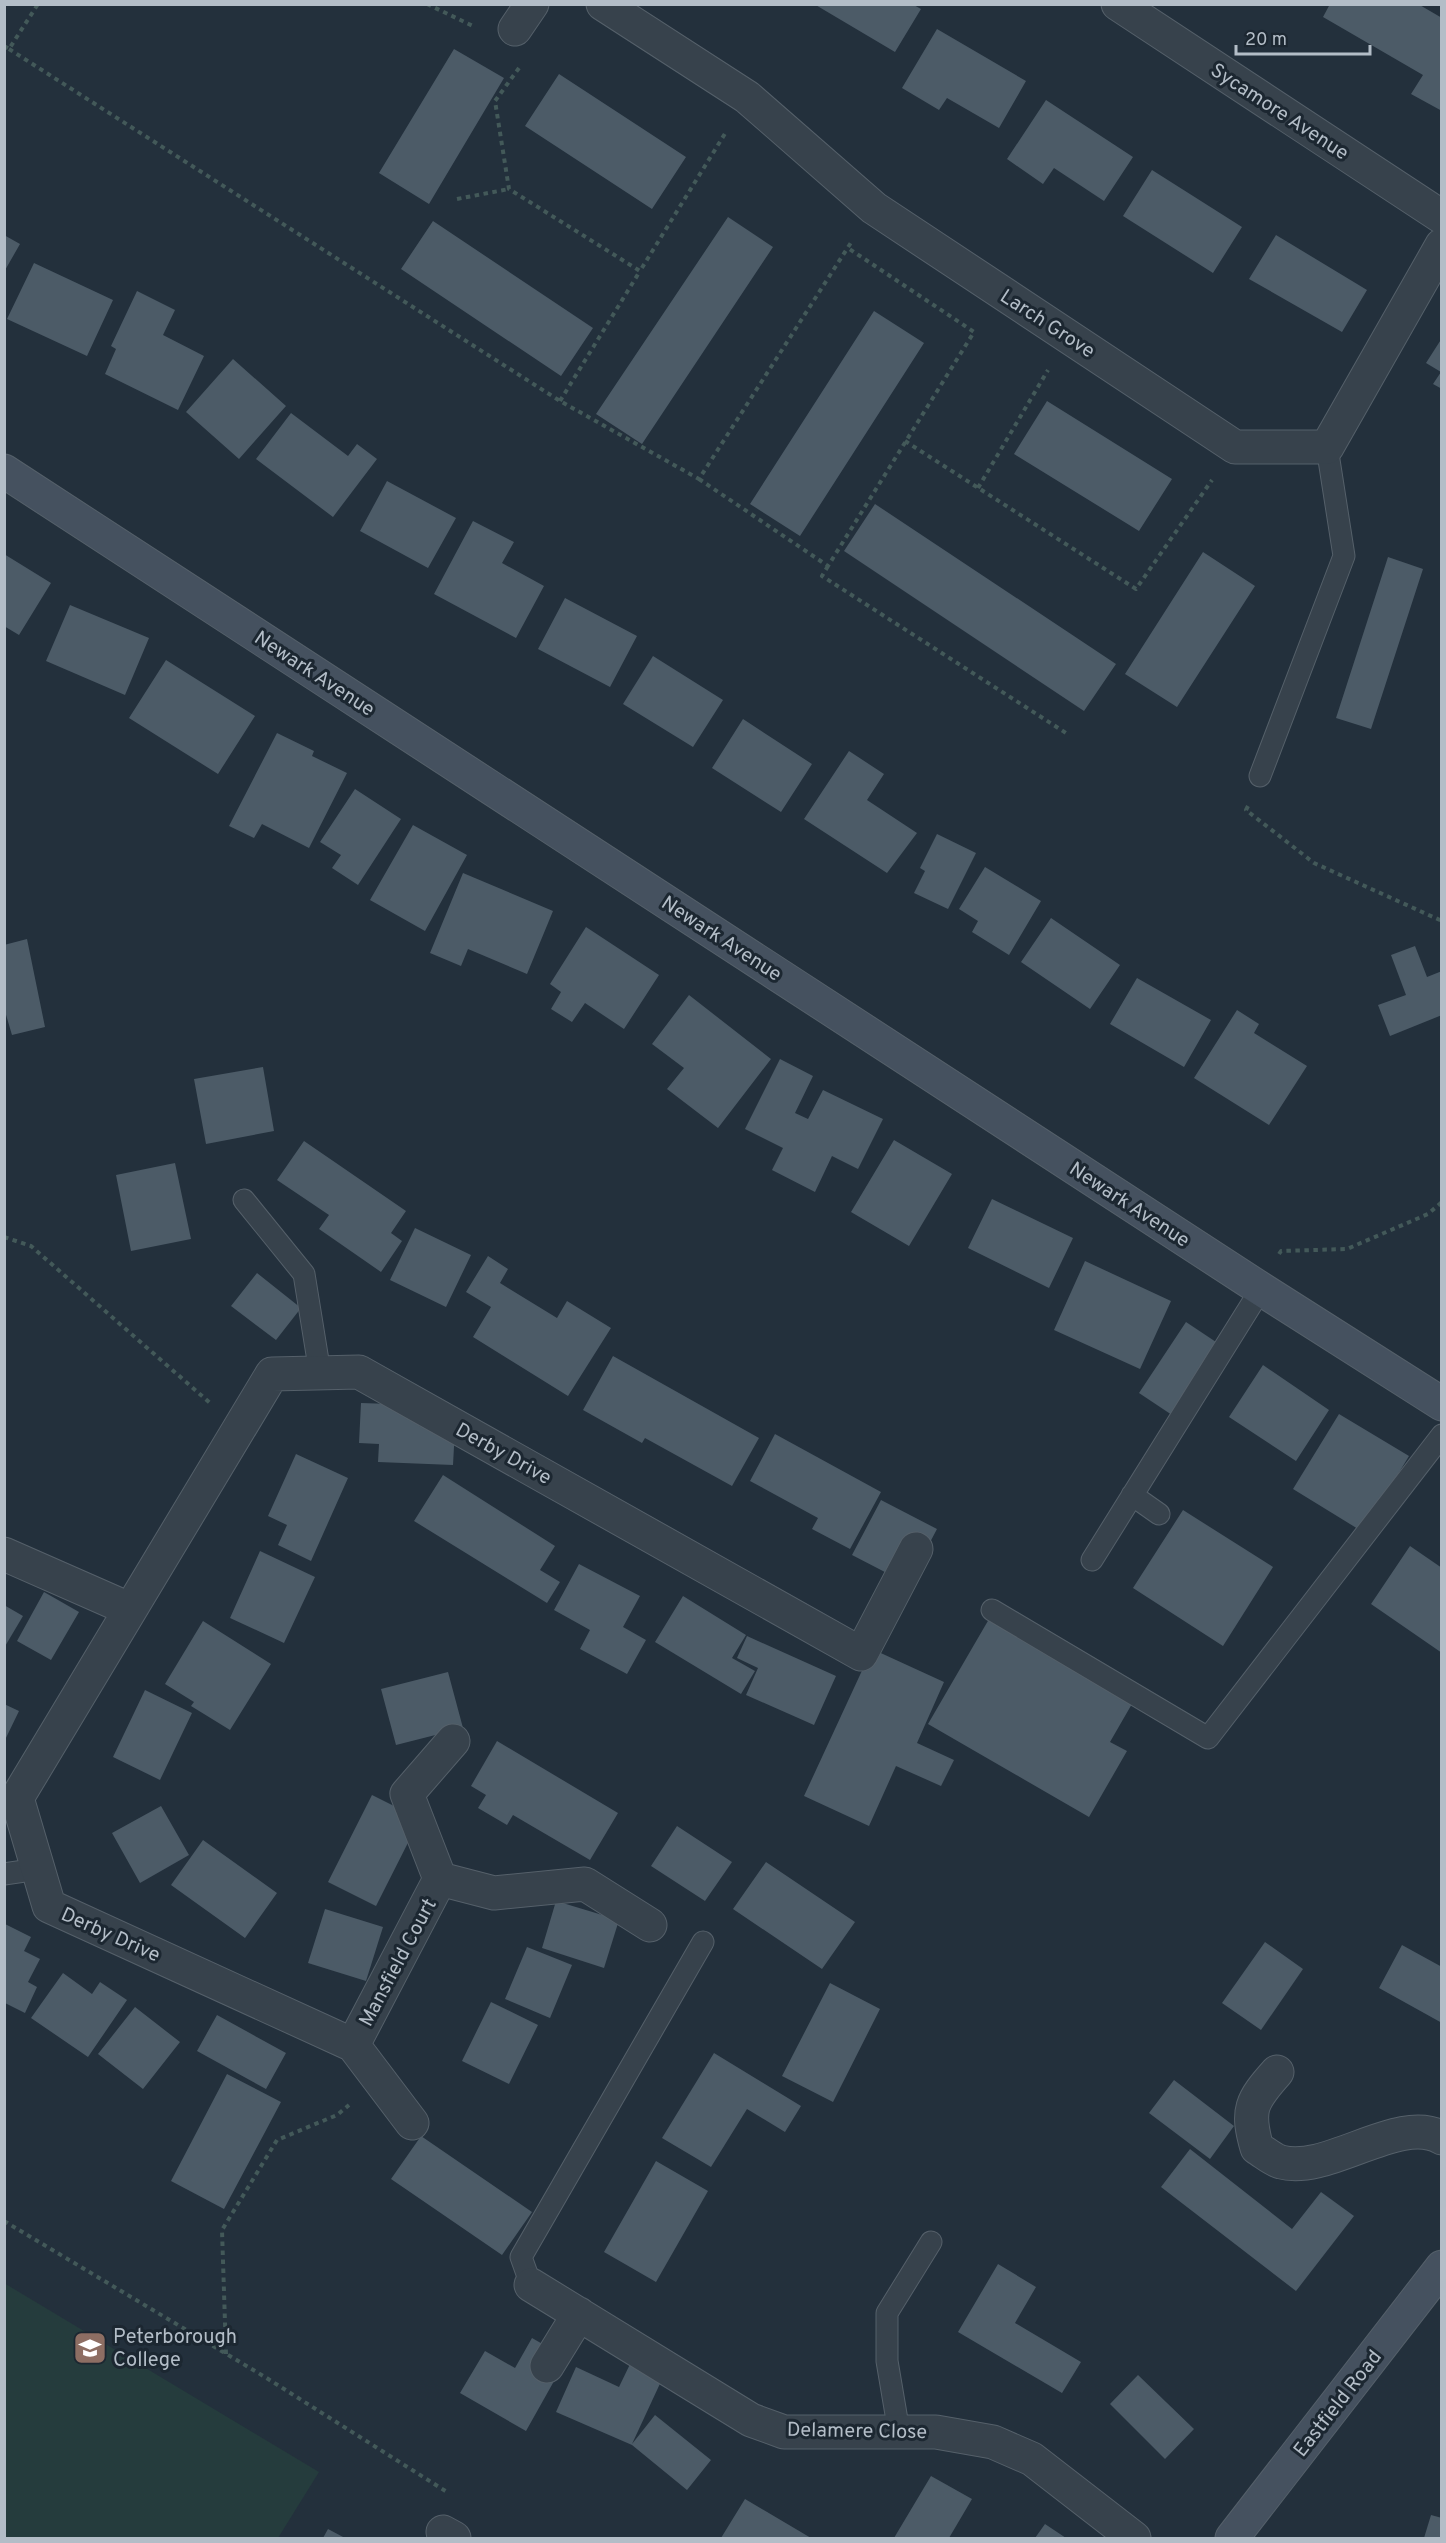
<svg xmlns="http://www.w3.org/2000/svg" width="1446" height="2543" viewBox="0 0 1446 2543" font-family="Overpass,sans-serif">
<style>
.green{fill:#253c3d}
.building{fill:#4c5b67}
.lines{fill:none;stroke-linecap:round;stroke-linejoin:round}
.lane-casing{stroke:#55606a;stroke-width:23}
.street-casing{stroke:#55606a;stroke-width:35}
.secondary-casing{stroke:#55606a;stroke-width:35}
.path{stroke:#435959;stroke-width:4;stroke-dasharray:4.5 4.5;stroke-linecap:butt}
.lane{stroke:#37424c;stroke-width:21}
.street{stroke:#37424c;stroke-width:33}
.secondary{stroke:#45515f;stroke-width:33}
.labels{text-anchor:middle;stroke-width:6;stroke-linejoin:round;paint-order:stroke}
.street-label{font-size:20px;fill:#b3bdc7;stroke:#1c2731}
.poi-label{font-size:20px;fill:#b3bdc7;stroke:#1c2731;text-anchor:start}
</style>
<rect width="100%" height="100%" fill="#23303c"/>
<path class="green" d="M 4,2283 L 319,2472 L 278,2538 L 5,2538 Z"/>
<path class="building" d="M 814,4 L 912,4 L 921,9 L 895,52 Z
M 1330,4 L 1418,4 L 1442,18 L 1442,111 L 1411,94 L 1423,75 L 1323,17 Z
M 937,29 L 1026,81 L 999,128 L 947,98 L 939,110 L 902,88 Z
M 454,49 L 504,78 L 429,204 L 379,173 Z
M 559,74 L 686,157 L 652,209 L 525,126 Z
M 1046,100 L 1133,157 L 1104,201 L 1054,168 L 1043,184 L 1007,159 Z
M 1152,170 L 1242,227 L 1213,273 L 1123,216 Z
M 728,217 L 773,247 L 642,444 L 596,414 Z
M 433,221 L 593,328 L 561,376 L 401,269 Z
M 4,235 L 20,244 L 4,272 Z
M 1276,235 L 1367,290 L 1342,332 L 1249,279 Z
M 34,263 L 113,300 L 87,356 L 7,319 Z
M 137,291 L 175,310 L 163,335 L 204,356 L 178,410 L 105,374 L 116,349 L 111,346 Z
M 874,311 L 924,343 L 800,536 L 750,504 Z
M 1442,338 L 1442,389 L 1433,384 L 1441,372 L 1426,363 Z
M 233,359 L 286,406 L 239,459 L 186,412 Z
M 1047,401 L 1172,479 L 1139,531 L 1014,454 Z
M 291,413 L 348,456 L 357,444 L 377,459 L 333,517 L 256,459 Z
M 387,481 L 456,518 L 428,568 L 360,531 Z
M 875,504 L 1116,664 L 1084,711 L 844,551 Z
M 473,521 L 514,542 L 502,563 L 544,586 L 516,638 L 434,594 Z
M 1203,552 L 1255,586 L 1177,707 L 1125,674 Z
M 4,554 L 51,583 L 19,635 L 4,626 Z
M 1388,557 L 1423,569 L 1371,729 L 1336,718 Z
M 565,598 L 637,636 L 610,687 L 538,649 Z
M 70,605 L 149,638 L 125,695 L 46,661 Z
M 653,656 L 723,700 L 693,747 L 623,704 Z
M 166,660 L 255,716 L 218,774 L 129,718 Z
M 743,719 L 812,764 L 781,812 L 712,768 Z
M 277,733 L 314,751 L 312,756 L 347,773 L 309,848 L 262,824 L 254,838 L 229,826 Z
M 849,751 L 884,774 L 867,800 L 917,833 L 887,873 L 804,819 Z
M 355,789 L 401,819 L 358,885 L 332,868 L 341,855 L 320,842 Z
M 413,825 L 467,855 L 425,931 L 370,900 Z
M 937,834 L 976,853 L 948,909 L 914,893 L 925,871 L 920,868 Z
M 985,867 L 1041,901 L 1009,955 L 972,932 L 978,921 L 959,909 Z
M 463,873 L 553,911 L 527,974 L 468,949 L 461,966 L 430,953 Z
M 1051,918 L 1120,965 L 1090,1009 L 1021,962 Z
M 586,927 L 659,975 L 624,1029 L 585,1003 L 572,1022 L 551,1009 L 561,992 L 550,984 Z
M 27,939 L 45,1027 L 12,1035 L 4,1008 L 4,945 Z
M 1415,946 L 1427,977 L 1442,971 L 1442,1015 L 1390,1036 L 1378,1005 L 1406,995 L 1391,955 Z
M 1137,978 L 1211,1020 L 1184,1067 L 1110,1024 Z
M 689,995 L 771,1059 L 718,1128 L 667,1089 L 684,1068 L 652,1044 Z
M 1237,1010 L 1259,1024 L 1254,1033 L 1307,1066 L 1269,1125 L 1194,1078 Z
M 780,1059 L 813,1076 L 795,1113 L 808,1119 L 823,1090 L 883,1119 L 858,1169 L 832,1156 L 815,1192 L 772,1170 L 783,1148 L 745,1129 Z
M 263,1067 L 274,1131 L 206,1144 L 194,1079 Z
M 894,1140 L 952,1174 L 909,1246 L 851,1212 Z
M 304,1141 L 406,1211 L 391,1233 L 402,1241 L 381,1272 L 319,1229 L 329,1215 L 277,1180 Z
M 175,1163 L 191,1239 L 131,1251 L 116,1175 Z
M 992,1199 L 1073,1238 L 1049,1288 L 968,1248 Z
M 415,1228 L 471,1255 L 446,1307 L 390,1280 Z
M 488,1256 L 508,1269 L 500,1283 L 557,1318 L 567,1301 L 611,1328 L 568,1396 L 473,1337 L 491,1307 L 466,1292 Z
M 1085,1261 L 1171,1301 L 1140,1369 L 1054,1330 Z
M 257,1273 L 301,1308 L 276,1340 L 231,1306 Z
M 1186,1322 L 1228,1350 L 1181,1421 L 1139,1393 Z
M 613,1356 L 759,1438 L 732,1486 L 645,1438 L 642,1443 L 583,1410 Z
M 1263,1365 L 1329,1410 L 1296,1461 L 1229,1417 Z
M 361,1403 L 420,1405 L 419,1426 L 455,1428 L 453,1465 L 378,1462 L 379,1444 L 359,1443 Z
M 1339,1414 L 1409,1456 L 1363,1532 L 1293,1489 Z
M 775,1434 L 881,1492 L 850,1549 L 812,1529 L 818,1518 L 750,1481 Z
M 296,1454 L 348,1478 L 311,1561 L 278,1545 L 287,1525 L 268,1516 Z
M 443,1475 L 555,1546 L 540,1570 L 560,1582 L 547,1603 L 414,1521 Z
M 881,1500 L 937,1529 L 908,1584 L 852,1555 Z
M 1183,1510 L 1273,1567 L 1223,1646 L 1133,1588 Z
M 1410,1546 L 1442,1568 L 1442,1653 L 1371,1604 Z
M 260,1551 L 315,1577 L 284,1643 L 230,1618 Z
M 579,1564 L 640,1596 L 623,1627 L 646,1640 L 627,1674 L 580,1649 L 590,1630 L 554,1610 Z
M 44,1592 L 79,1612 L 51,1660 L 17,1641 Z
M 683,1596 L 746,1635 L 732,1658 L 755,1671 L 741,1694 L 655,1642 Z
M 4,1605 L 23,1616 L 4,1648 Z
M 996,1607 L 1140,1690 L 1110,1742 L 1127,1751 L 1089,1817 L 928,1724 Z
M 203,1621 L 271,1664 L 230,1730 L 191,1706 L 194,1702 L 165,1684 Z
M 747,1636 L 836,1676 L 814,1725 L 746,1695 L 758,1668 L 737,1658 Z
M 872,1649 L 944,1682 L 917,1743 L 954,1760 L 941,1786 L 896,1766 L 869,1826 L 804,1796 Z
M 448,1672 L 463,1728 L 396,1745 L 381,1689 Z
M 145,1690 L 192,1713 L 160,1780 L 113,1757 Z
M 4,1704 L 19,1711 L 4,1742 Z
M 497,1741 L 618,1813 L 590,1860 L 513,1815 L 507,1825 L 478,1808 L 486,1795 L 471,1786 Z
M 372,1795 L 420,1819 L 376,1906 L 328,1882 Z
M 161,1806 L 189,1855 L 140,1883 L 112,1833 Z
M 677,1826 L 732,1862 L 705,1901 L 651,1866 Z
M 203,1840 L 277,1893 L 245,1938 L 171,1885 Z
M 766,1862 L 855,1922 L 822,1969 L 733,1909 Z
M 556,1901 L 619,1920 L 604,1968 L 542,1948 Z
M 325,1909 L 383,1927 L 366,1981 L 308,1963 Z
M 5,1924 L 31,1937 L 24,1951 L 40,1959 L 28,1982 L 37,1987 L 25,2013 L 5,2003 Z
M 1265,1942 L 1303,1969 L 1261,2030 L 1222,2003 Z
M 1402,1945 L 1442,1967 L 1442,2023 L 1379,1988 Z
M 527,1947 L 572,1965 L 550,2018 L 505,1999 Z
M 63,1973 L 92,1994 L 100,1982 L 127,2000 L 88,2057 L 31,2018 Z
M 830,1983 L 880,2009 L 833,2102 L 782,2076 Z
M 491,2002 L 538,2025 L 509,2084 L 462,2061 Z
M 135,2007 L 180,2042 L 143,2089 L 98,2054 Z
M 217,2015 L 286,2053 L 266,2089 L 197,2051 Z
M 714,2053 L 801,2106 L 785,2132 L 747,2109 L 711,2167 L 662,2138 Z
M 227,2074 L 281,2102 L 224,2209 L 171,2181 Z
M 1174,2080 L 1234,2126 L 1210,2159 L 1149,2113 Z
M 421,2136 L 532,2212 L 502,2255 L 391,2179 Z
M 1190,2149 L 1292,2229 L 1321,2192 L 1354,2216 L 1296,2291 L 1161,2187 Z
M 656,2161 L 708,2191 L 656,2282 L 604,2252 Z
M 998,2264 L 1036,2287 L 1015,2323 L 1081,2362 L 1062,2393 L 958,2332 Z
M 532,2338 L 567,2358 L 526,2431 L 460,2393 L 485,2351 L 515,2368 Z
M 632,2360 L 664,2375 L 632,2444 L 655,2415 L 711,2460 L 687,2490 L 632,2445 L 556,2412 L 576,2367 L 619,2387 Z
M 1138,2375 L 1194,2429 L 1165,2459 L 1110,2404 Z
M 931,2476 L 972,2499 L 949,2538 L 894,2538 Z
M 745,2499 L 811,2538 L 721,2538 Z
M 1431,2515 L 1442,2518 L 1442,2538 L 1424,2538 Z
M 1045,2524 L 1066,2538 L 1035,2538 Z
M 328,2529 L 345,2538 L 323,2538 Z"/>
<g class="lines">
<defs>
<path id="lane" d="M 1260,776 L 1344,556 L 1327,447
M 244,1200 L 304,1274 L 320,1373
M 1132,1495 L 1159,1514
M 1092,1560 L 1261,1289
M 992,1610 L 1208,1738 L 1442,1435
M 4,1874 L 38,1869
M 531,2285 L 521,2257 L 703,1942
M 899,2432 L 887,2361 L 887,2313 L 931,2242"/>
<path id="street" d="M 603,4 L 747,97 L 874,208 L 1235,447 L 1327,447 L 1442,245
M 1118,4 L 1442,217
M 515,29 L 532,4
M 4,1554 L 129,1609
M 440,1879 L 494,1893 L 585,1884 L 650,1925
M 353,2045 L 440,1879 L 407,1794 L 453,1741
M 1277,2072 C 1251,2101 1246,2110 1257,2148 C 1264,2152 1273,2160 1281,2162 C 1328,2175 1400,2113 1442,2138
M 412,2123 L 353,2045 L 49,1906 L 17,1798 L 272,1374 L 359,1372 L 861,1654 L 916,1549
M 531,2285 L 751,2420 L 784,2432 L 936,2432 L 993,2442 L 1032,2459 L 1134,2538
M 547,2366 L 579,2314
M 443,2532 L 454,2538"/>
<path id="secondary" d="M 4,471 L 1261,1289 L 1442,1404
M 1232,2538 L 1442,2267"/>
</defs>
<use href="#lane" class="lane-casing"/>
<use href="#street" class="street-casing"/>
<use href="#secondary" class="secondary-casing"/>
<path class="path" d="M 427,4 L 475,27
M 4,46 L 9,49 L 38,4
M 9,49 L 560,401 L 699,479 L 852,241
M 519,68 L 495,101 L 509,189 L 640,271 L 726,132
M 457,199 L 509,189
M 560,401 L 640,271
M 905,441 L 1136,589 L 1212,480
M 699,479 L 828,566 L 974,332 L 848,248
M 978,488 L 1048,370
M 828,566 L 822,576 L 1066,733
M 1248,806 L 1246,810 L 1314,863 L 1442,921
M 4,1237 L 31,1246 L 210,1403
M 1279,1254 L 1281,1251 L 1347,1249 L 1428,1214 L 1442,1202
M 4,2221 L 265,2377 L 447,2492
M 226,2354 L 222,2230 L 277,2140 L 337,2115 L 349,2105"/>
<use href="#lane" class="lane"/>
<use href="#street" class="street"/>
<use href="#secondary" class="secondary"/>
</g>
<defs>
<symbol id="university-square" viewBox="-11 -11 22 22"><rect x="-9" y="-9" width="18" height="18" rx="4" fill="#8d6e63" stroke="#1c2731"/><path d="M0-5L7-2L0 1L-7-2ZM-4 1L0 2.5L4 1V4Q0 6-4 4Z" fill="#fff"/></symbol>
</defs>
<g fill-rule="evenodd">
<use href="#university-square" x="71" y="2329" width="38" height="38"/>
</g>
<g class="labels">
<g class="street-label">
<text transform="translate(1280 111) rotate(33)" y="7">Sycamore Avenue</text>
<text transform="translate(1048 323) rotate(33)" y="7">Larch Grove</text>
<text transform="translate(315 673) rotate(33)" y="7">Newark Avenue</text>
<text transform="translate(722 938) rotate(33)" y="7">Newark Avenue</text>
<text transform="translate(1130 1204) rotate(33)" y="7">Newark Avenue</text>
<text transform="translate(504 1453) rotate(29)" y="7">Derby Drive</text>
<text transform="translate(111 1934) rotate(24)" y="7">Derby Drive</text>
<text transform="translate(397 1962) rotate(-62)" y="7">Mansfield Court</text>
<text transform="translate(1337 2403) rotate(-52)" y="7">Eastfield Road</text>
<text transform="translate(857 2430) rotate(1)" y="7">Delamere Close</text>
</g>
<g class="poi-label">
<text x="113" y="2343">Peterborough<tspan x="113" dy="23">College</tspan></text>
</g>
</g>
<rect width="1446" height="2543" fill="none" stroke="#b3bdc7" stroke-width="12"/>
<path d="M1236 45v9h134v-9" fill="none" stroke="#b3bdc7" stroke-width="3"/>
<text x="1245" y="45" font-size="18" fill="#b3bdc7" stroke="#1c2731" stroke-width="4.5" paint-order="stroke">20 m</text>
</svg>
